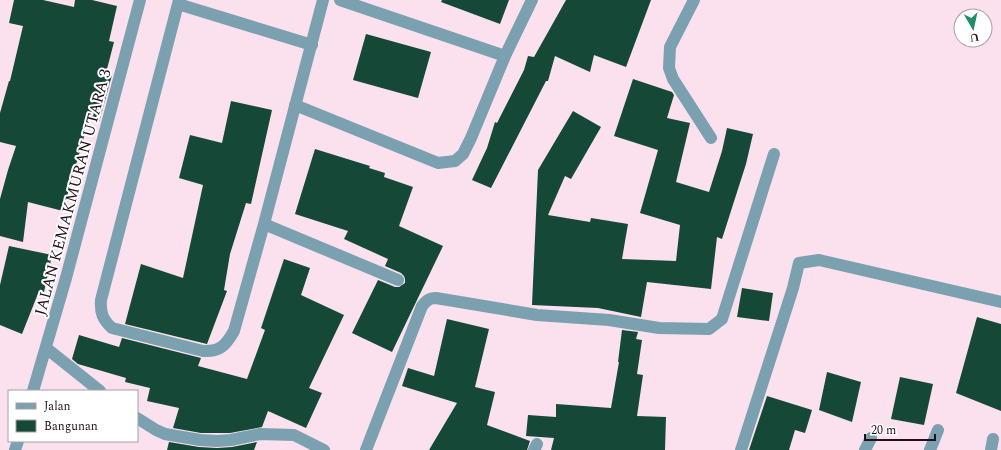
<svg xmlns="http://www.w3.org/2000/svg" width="1001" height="450" viewBox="0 0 1001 450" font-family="Spectral,serif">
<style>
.building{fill:#154836}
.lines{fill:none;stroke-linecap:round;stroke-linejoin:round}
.minor{stroke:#7ba0b0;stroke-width:12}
.labels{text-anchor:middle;stroke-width:4;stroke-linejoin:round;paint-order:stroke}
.street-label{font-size:16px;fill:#240e1b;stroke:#fff}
</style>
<rect width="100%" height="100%" fill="#fbe0ee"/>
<path class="building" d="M 14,0 L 43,0 L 74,7 L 75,0 L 92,0 L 117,6 L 109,41 L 114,42 L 106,73 L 112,75 L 99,122 L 89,119 L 63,211 L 28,202 L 23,242 L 0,236 L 0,199 L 8,170 L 16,146 L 0,142 L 0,113 L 9,81 L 10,81 L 23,26 L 9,23 Z
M 442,0 L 509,0 L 500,24 L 441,2 Z
M 566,0 L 651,0 L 626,67 L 594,55 L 590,72 L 555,56 L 548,81 L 546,81 L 491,188 L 472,180 L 487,148 L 495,122 L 497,123 L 524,70 L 528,56 L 534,57 Z
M 366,34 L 431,52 L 418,98 L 353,80 Z
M 633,79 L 672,92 L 674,95 L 667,118 L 690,123 L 676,182 L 709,192 L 722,151 L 727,128 L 753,134 L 746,164 L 722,239 L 717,237 L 711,289 L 647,282 L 641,317 L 598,308 L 532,305 L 538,170 L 573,111 L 601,127 L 571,179 L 565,176 L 548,215 L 590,222 L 591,218 L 628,224 L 622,259 L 676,261 L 680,225 L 640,213 L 658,150 L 614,136 Z
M 231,101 L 272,110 L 251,204 L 246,203 L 230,254 L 224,290 L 227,291 L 207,344 L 125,324 L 141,264 L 183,278 L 203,185 L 179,178 L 190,135 L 222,143 Z
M 315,149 L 370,166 L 369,168 L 385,173 L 384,177 L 413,187 L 399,226 L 443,246 L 392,352 L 352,333 L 378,280 L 395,287 L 399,287 L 405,283 L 405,279 L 404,276 L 401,273 L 385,266 L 388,259 L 344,239 L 348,231 L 295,214 Z
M 9,246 L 52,255 L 44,292 L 39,291 L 22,334 L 0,325 L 0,285 Z
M 284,259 L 310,268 L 301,295 L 344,315 L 309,388 L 322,393 L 306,428 L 268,411 L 262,427 L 230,433 L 201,433 L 173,428 L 179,408 L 147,401 L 150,388 L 125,382 L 126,378 L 78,364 L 72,359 L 79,335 L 119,347 L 122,338 L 201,358 L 198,366 L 247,379 L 265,330 L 261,328 Z
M 742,288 L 773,293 L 769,321 L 737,317 Z
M 977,317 L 1001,324 L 1001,411 L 956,393 Z
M 447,319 L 489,329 L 475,387 L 495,392 L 487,425 L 530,441 L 527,450 L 429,450 L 457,403 L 402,386 L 408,368 L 434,376 Z
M 622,330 L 638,332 L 636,339 L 642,340 L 637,374 L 643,375 L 637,416 L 666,417 L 665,450 L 551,450 L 554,438 L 526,436 L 528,415 L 556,417 L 556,404 L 611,408 L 619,362 L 618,362 Z
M 827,372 L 861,382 L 852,422 L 819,410 Z
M 900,377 L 933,384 L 924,425 L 891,419 Z
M 767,396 L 812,410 L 805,433 L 795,430 L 789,450 L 749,450 Z
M 169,442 L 199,447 L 217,448 L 232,447 L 257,442 L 254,450 L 167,450 Z"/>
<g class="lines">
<path class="minor" d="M 179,0 L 101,300 C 100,313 103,320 112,328 L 203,351 C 220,352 226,345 234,331 L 264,224 L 323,0
M 340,0 L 505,56
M 694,0 L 670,47 L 669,68 L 673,79 L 711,138
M 178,4 L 312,45
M 295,105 L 438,163 L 455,161 L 463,154 L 471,138 L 505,56 L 532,0
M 264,224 L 398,280
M 46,348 L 100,391
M 33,391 L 66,278 L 140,0
M 137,418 L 156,430 L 165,434 L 200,440 L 217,441 L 231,440 L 260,434 L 294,435 L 324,450
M 15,450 L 18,441
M 366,450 L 422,306 C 426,301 429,298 436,298 L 537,315 L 609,320 L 659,328 L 709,329 L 722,319 L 774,154
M 534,450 L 537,444
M 741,450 L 793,288 L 799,263 L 819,260 L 1001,302
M 865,450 L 871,438
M 930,450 L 938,430
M 991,450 L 993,439"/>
</g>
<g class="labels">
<g class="street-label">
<text transform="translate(72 192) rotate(-75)" y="6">JALAN KEMAKMURAN UTARA 3</text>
</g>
</g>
<rect x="8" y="390" width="130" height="52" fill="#ffffff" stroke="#a79fa4"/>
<rect x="16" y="403" width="20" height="6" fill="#7ba0b0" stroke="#a79fa4"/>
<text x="44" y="410" font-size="12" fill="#240e1b">Jalan</text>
<rect x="16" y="420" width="20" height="12" fill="#154836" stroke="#a79fa4"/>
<text x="44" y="430" font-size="12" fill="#240e1b">Bangunan</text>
<g transform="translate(973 28) rotate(171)"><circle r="19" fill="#ffffff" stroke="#a79fa4"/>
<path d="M0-3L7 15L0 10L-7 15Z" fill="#228b68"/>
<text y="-6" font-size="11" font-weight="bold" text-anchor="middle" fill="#240e1b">U</text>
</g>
<path d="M865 434v6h70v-6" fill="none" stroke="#240e1b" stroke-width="2"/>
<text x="871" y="434" font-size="12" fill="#240e1b" stroke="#ffffff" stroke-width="3" paint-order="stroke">20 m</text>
</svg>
